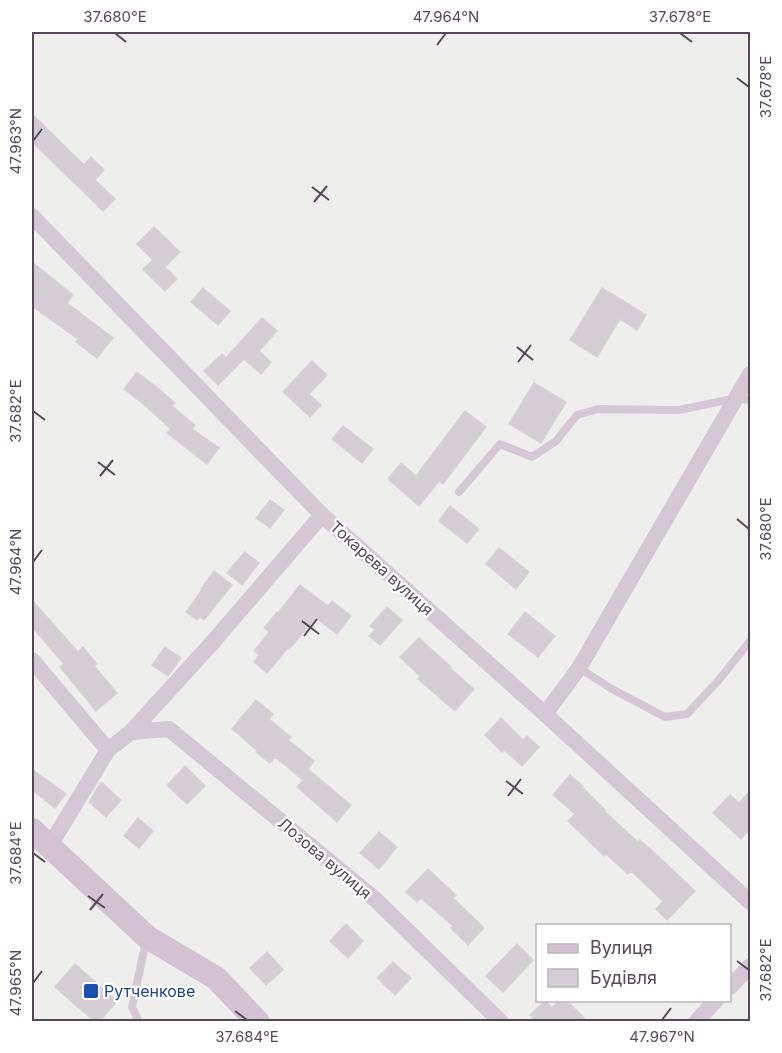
<svg xmlns="http://www.w3.org/2000/svg" width="782" height="1053" viewBox="0 0 782 1053" font-family="Inter,sans-serif">
<style>
.building{fill:#d4cdd3;stroke:#d8d1d6;stroke-width:1.5}
.lines{fill:none;stroke-linecap:round;stroke-linejoin:round}
.service{stroke:#d6c7d6;stroke-width:8}
.minor{stroke:#d6c7d6;stroke-width:16}
.secondary{stroke:#d4c1d4;stroke-width:24}
.ticks{fill:none;stroke:#584758;stroke-width:2}
.transit-dot{fill:#1a4fb4;stroke:#fff;stroke-width:2}
.labels{text-anchor:middle;stroke-width:4.5;stroke-linejoin:round;paint-order:stroke}
.street-label{font-size:16px;fill:#584758;stroke:#fff}
.transit-label{font-size:16px;fill:#164399;stroke:#fff;text-anchor:start}
.neatline{fill:none;stroke:#584758;stroke-width:2}
.ticks-label{font-size:15px;text-anchor:middle;fill:#584758}
</style>
<rect width="100%" height="100%" fill="#eeefed"/>
<path class="building" d="M 32,114 L 84,165 L 91,157 L 104,170 L 95,180 L 115,199 L 103,211 L 32,142 Z
M 154,227 L 180,252 L 165,267 L 177,279 L 165,291 L 143,269 L 153,260 L 137,244 Z
M 32,262 L 73,295 L 67,303 L 113,338 L 97,358 L 76,342 L 78,339 L 32,306 Z
M 203,288 L 230,311 L 218,325 L 191,302 Z
M 602,288 L 646,315 L 637,330 L 620,319 L 597,357 L 570,340 Z
M 262,318 L 277,331 L 259,351 L 271,362 L 261,374 L 244,359 L 218,385 L 204,371 L 222,354 L 226,358 Z
M 312,361 L 327,375 L 309,394 L 321,405 L 310,417 L 283,392 Z
M 137,372 L 159,389 L 175,403 L 172,406 L 195,425 L 192,429 L 219,448 L 207,464 L 167,433 L 171,429 L 142,403 L 124,389 Z
M 534,383 L 566,402 L 541,443 L 509,424 Z
M 465,411 L 486,427 L 443,484 L 439,481 L 419,506 L 388,479 L 401,463 L 416,476 Z
M 343,426 L 373,449 L 362,463 L 332,439 Z
M 270,500 L 284,510 L 270,528 L 256,518 Z
M 450,506 L 479,529 L 467,543 L 439,521 Z
M 499,548 L 529,572 L 516,589 L 486,564 Z
M 245,552 L 259,563 L 242,585 L 227,573 Z
M 214,571 L 232,585 L 204,620 L 200,617 L 197,620 L 186,612 L 202,590 L 201,589 Z
M 300,585 L 328,606 L 332,601 L 351,616 L 337,634 L 316,618 L 289,649 L 288,648 L 267,673 L 254,662 L 259,655 L 254,651 L 269,632 L 264,628 L 277,612 L 278,613 Z
M 32,600 L 78,652 L 83,647 L 97,664 L 94,666 L 117,693 L 96,711 L 60,667 L 64,664 L 32,627 Z
M 387,607 L 402,620 L 380,645 L 369,636 L 375,630 L 370,626 Z
M 525,612 L 555,636 L 538,657 L 508,634 Z
M 419,638 L 451,667 L 450,668 L 474,689 L 455,711 L 418,679 L 420,676 L 400,657 Z
M 165,647 L 181,658 L 168,676 L 152,665 Z
M 256,700 L 273,714 L 269,719 L 291,737 L 288,740 L 314,761 L 308,769 L 351,805 L 337,822 L 297,787 L 303,780 L 275,757 L 270,763 L 256,752 L 257,750 L 232,729 Z
M 501,718 L 523,740 L 527,736 L 539,747 L 522,766 L 504,750 L 502,752 L 485,735 Z
M 185,766 L 205,786 L 187,804 L 167,785 Z
M 32,769 L 66,794 L 55,808 L 32,790 Z
M 570,775 L 583,786 L 582,787 L 605,810 L 604,811 L 638,842 L 640,840 L 660,858 L 695,891 L 667,920 L 656,909 L 663,901 L 631,871 L 628,874 L 606,854 L 604,856 L 568,821 L 575,814 L 553,795 Z
M 101,782 L 121,800 L 106,817 L 89,802 Z
M 750,791 L 750,829 L 741,839 L 713,813 L 730,795 L 739,803 Z
M 138,818 L 153,831 L 139,848 L 124,836 Z
M 379,832 L 397,847 L 379,869 L 360,853 Z
M 428,869 L 456,895 L 453,898 L 484,928 L 468,945 L 451,928 L 453,926 L 421,898 L 417,902 L 406,892 Z
M 346,924 L 363,941 L 348,958 L 330,941 Z
M 517,944 L 533,960 L 503,992 L 486,976 Z
M 267,952 L 283,970 L 266,985 L 250,968 Z
M 393,962 L 411,978 L 395,995 L 377,978 Z
M 75,964 L 117,1001 L 99,1022 L 95,1022 L 55,987 Z
M 559,1000 L 566,1000 L 588,1022 L 537,1022 L 530,1015 L 545,1001 L 552,1008 Z"/>
<g class="lines">
<path class="service" d="M 459,492 L 500,444 L 532,457 L 556,441 L 577,415 L 598,409 L 679,410 L 737,398 L 750,400
M 579,668 L 612,689 L 665,717 L 687,714 L 718,681 L 750,641
M 139,1022 L 132,1007 L 146,941"/>
<path class="minor" d="M 32,216 L 322,515 L 545,714 L 750,902
M 32,660 L 108,750
M 545,714 L 579,668 L 750,374
M 131,732 L 169,729 L 376,900 L 501,1022
M 49,847 L 108,750 L 131,732 L 212,643 L 322,515
M 730,987 L 750,966
M 696,1022 L 716,1000"/>
<path class="secondary" d="M 32,830 L 147,937 L 216,978 L 258,1022"/>
</g>
<path class="ticks" d="M 115,33 L 126,42M 680,33 L 692,42M 437,45 L 446,33M 737,78 L 749,87M 33,141 L 42,129M 312,187 L 329,200M 314,202 L 327,186M 517,347 L 533,360M 518,362 L 531,345M 33,411 L 45,420M 98,462 L 115,475M 100,476 L 113,460M 737,519 L 749,529M 33,562 L 42,550M 302,621 L 319,634M 304,636 L 317,619M 506,781 L 523,794M 508,796 L 521,779M 33,853 L 45,862M 88,896 L 105,908M 90,910 L 103,894M 737,961 L 749,970M 33,983 L 42,971M 235,1011 L 247,1020M 662,1020 L 671,1008"/>
<rect class="transit-dot" x="83" y="983" width="16" height="16" rx="3"/>
<g class="labels">
<g class="street-label">
<text transform="translate(382 568) rotate(42)" y="6">Токарева вулиця</text>
<text transform="translate(325 858) rotate(40)" y="6">Лозова вулиця</text>
</g>
<g class="transit-label">
<text x="104" y="997">Рутченкове</text>
</g>
</g>
<rect width="782" height="1053" fill="none" stroke="#ffffff" stroke-width="66"/>
<rect x="536" y="924" width="195" height="78" fill="#ffffff" stroke="#bcb5bc" stroke-width="1.5"/>
<rect x="548" y="944" width="30" height="9" fill="#d4c1d4" stroke="#bcb5bc" stroke-width="1.5"/>
<text x="590" y="954" font-size="18" fill="#584758">Вулиця</text>
<rect x="548" y="969" width="30" height="18" fill="#d4cdd3" stroke="#bcb5bc" stroke-width="1.5"/>
<text x="590" y="984" font-size="18" fill="#584758">Будівля</text>
<rect x="33" y="33" width="716" height="987" class="neatline"/>
<g class="ticks-label">
<text x="115" y="22">37.680°E</text>
<text x="446" y="22">47.964°N</text>
<text x="680" y="22">37.678°E</text>
<text transform="translate(766 87) rotate(-90)" y="5">37.678°E</text>
<text transform="translate(16 141) rotate(-90)" y="5">47.963°N</text>
<text transform="translate(16 411) rotate(-90)" y="5">37.682°E</text>
<text transform="translate(766 529) rotate(-90)" y="5">37.680°E</text>
<text transform="translate(16 562) rotate(-90)" y="5">47.964°N</text>
<text transform="translate(16 853) rotate(-90)" y="5">37.684°E</text>
<text transform="translate(766 970) rotate(-90)" y="5">37.682°E</text>
<text transform="translate(16 983) rotate(-90)" y="5">47.965°N</text>
<text x="247" y="1042">37.684°E</text>
<text x="662" y="1042">47.967°N</text>
</g>
</svg>
